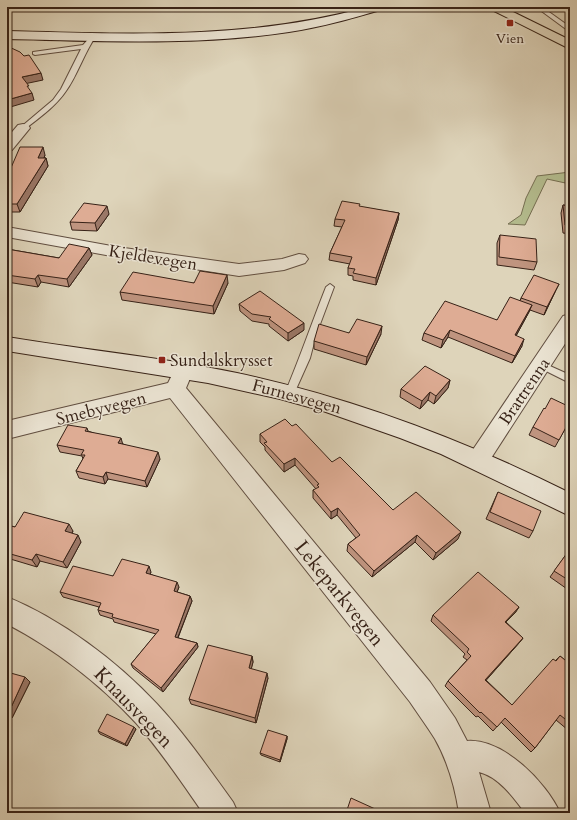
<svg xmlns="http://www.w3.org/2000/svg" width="577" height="820" viewBox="0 0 577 820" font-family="Cardo,serif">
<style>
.green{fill:#b4bc8e;stroke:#766f52}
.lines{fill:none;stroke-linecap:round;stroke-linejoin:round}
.lane-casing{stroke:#614e40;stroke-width:2}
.street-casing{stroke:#614e40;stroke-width:2}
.secondary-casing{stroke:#372217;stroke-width:2}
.primary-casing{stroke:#372217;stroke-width:2}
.lane{fill:#eae3d2;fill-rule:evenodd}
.street{fill:#eae3d2;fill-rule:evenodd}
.secondary{fill:#eae3d2;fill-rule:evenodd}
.primary{fill:#ded4ba;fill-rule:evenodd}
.wall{fill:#bf947f;stroke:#372217}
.shaded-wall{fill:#9b7868;stroke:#372217}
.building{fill:#deac94;stroke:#372217}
.poi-dot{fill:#8f2418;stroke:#eae3d2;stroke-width:1.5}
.labels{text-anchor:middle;stroke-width:3;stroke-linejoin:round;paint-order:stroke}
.far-poi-label{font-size:14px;fill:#372217;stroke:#eae3d2}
.street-label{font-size:17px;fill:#372217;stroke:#eae3d2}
.poi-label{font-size:17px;fill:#372217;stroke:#eae3d2;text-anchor:start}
.near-street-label{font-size:20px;fill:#372217;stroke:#eae3d2}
</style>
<rect width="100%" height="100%" fill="#ded4ba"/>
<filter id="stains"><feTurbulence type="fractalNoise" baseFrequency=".005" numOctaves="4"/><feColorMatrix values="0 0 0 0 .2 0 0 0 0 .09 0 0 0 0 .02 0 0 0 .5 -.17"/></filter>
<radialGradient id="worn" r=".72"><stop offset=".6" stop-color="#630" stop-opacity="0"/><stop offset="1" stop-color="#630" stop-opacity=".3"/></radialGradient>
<path class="green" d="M 570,172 L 570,184 L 547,179 L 525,225 L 508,224 L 521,215 L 526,198 L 537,176 Z"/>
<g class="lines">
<defs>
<path id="lane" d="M 536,7 L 542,7 L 570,27 L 570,32 Z
M 93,34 L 96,36 C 84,53 78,74 66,91 C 56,106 39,118 25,129 L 21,129 L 21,127 L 53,100 L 61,89 L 81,49 L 35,55 L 33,54 L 33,52 L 83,45 Z
M 330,284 L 334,287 L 316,335 L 310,358 L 293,396 L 287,396 L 285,393 C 300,358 312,322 326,287 Z
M 541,362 L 570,375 L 570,383 L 538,367 L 536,365 L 538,363 Z"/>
<path id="street" d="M 23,124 L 28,125 L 30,128 L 12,150 L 7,151 L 7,138 L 18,125 Z
M 7,227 L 117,247 L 239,264 L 282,259 L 299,254 L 305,255 L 308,259 L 305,263 L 284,270 L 239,276 L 117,257 L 7,237 Z
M 570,314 L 570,336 L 486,466 L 478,469 L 470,466 L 467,460 L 470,454 L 563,316 Z
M 181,368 L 188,371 L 191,376 L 186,388 L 430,682 L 455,718 L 467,741 C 503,738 547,783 560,813 L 525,813 C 514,798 499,777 479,772 L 491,813 L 459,813 C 455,787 448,762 435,739 C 427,726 418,714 410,702 L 170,398 L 7,439 L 7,421 L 168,383 L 174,371 Z
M 7,597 C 61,619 117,661 157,704 C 185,734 209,769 233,802 L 238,813 L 203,813 C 182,783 161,751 136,723 C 99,683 55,649 7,624 Z"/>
<path id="secondary" d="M 367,7 L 386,7 L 384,9 C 353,18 322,27 289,32 C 196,46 101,41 7,39 L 7,31 C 128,34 250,40 367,7 Z
M 7,337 C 84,350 161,357 237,373 C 353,398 464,440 570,493 L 570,516 L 441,454 L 400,438 L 323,411 L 280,399 L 208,383 L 7,351 Z"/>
<path id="primary" d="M 488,7 L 503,7 L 570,40 L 570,49 L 490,9 Z"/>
</defs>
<use href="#lane" class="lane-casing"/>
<use href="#street" class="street-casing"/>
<use href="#secondary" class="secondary-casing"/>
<use href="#primary" class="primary-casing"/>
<use href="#lane" class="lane"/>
<use href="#street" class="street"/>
<use href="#secondary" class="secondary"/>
<use href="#primary" class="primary"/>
</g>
<path class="wall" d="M 45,155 L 44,158 L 46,158 L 48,166 L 20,212 L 7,212 L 7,177 Z
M 563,205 L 570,206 L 570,234 L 563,233 L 561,213 Z
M 360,207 L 399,213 L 398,220 L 376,285 L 353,280 L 353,276 L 348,275 L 348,268 L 350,264 L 329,260 L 330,253 L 342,227 L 334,226 L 335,219 Z
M 109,214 L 97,231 L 72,230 L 70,222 Z
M 500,235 L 537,262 L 534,270 L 497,265 L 497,243 Z
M 89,248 L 92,255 L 69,287 L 41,282 L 38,287 L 7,282 L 7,249 L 59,258 Z
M 194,283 L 228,283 L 214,314 L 122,300 L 120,292 Z
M 555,292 L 544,315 L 530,310 L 516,336 L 522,346 L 512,363 L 448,337 L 441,348 L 422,340 L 424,333 L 497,320 L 520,301 L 521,298 Z
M 239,304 L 304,330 L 288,341 L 269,326 L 269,324 L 252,321 L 240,311 Z
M 349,333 L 381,334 L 366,365 L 314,349 L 314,341 Z
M 450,380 L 448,388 L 434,404 L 428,400 L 420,409 L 400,397 L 401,389 Z
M 570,420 L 555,447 L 529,435 L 533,427 Z
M 292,426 L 332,462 L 393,510 L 458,539 L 433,560 L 415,542 L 372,577 L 347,551 L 348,544 L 356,538 L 337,515 L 331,519 L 313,498 L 313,490 L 316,489 L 295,465 L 284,472 L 265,450 L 265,447 L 260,442 L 260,434 Z
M 87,428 L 88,431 L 123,444 L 160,459 L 147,487 L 108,479 L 105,484 L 79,478 L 76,471 L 83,459 L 82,456 L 60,452 L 57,445 Z
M 498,492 L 533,531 L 529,538 L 486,519 Z
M 7,525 L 15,527 L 73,531 L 72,533 L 81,542 L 67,568 L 40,561 L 37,567 L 7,558 Z
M 570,549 L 570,591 L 550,577 Z
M 151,572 L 150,574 L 179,587 L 177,592 L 190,596 L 192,601 L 178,638 L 197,643 L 198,647 L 163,692 L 133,668 L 131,664 L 156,634 L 114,622 L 113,619 L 100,615 L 98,610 L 99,607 L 63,597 L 60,592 L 113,576 Z
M 519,607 L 515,613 L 506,622 L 523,638 L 519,643 L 486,680 L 512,705 L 560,656 L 570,664 L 570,728 L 568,730 L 556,720 L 535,748 L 531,752 L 501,722 L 493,731 L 478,716 L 476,717 L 445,686 L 448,681 L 467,660 L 463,657 L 465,654 L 431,621 L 433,615 Z
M 252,656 L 253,662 L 251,669 L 268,678 L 256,723 L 191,704 L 189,699 Z
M 7,672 L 30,682 L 12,718 L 7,717 Z
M 136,729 L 127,746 L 100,734 L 98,731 Z
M 287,736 L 287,739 L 280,762 L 261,755 L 260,753 Z"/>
<path class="shaded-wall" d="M 41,73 L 43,80 L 24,84 L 22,77 Z
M 32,93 L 34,100 L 7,108 L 7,100 Z
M 7,119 L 9,126 L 7,128 Z
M 43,147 L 45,155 L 41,166 L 38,158 Z
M 46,158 L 48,166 L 20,212 L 17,204 Z
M 107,206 L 109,214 L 97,231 L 95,223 Z
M 399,213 L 398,220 L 376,285 L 376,278 Z
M 89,248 L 92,255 L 69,287 L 67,279 Z
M 38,275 L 41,282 L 38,287 L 35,279 Z
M 227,275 L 228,283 L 214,314 L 213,306 Z
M 559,284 L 555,292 L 544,315 L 547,307 Z
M 532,305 L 529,312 L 512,343 L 515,335 Z
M 304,323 L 304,330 L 288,341 L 288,333 Z
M 382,326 L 381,334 L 366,365 L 367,357 Z
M 450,330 L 448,337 L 441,348 L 443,340 Z
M 524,339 L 522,346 L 512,363 L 515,356 Z
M 450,380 L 448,388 L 434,404 L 436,396 Z
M 430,392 L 428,400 L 420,409 L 422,401 Z
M 121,438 L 123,445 L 118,443 Z
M 158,452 L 160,459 L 147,487 L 145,481 Z
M 295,458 L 295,465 L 284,472 L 284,464 Z
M 106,472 L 108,479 L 105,484 L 103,477 Z
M 338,508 L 337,515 L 331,519 L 331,512 Z
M 69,524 L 73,531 L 69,538 L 65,531 Z
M 461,532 L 458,539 L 433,560 L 436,553 Z
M 78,535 L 81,542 L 67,568 L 63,562 Z
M 417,535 L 415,542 L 372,577 L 374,571 Z
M 36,554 L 40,561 L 37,567 L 32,560 Z
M 149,566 L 151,572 L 148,578 L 146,573 Z
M 177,582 L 179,587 L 175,597 L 174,591 Z
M 190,596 L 192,601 L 176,642 L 175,637 Z
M 519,607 L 515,613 L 501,627 L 505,622 Z
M 523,638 L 519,643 L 482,685 L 485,680 Z
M 197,643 L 198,647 L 163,692 L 161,688 Z
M 252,656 L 253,662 L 250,674 L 249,668 Z
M 267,673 L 268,678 L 256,723 L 255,718 Z
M 25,677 L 30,682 L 12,718 L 8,714 Z
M 134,727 L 136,729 L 127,746 L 125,744 Z
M 287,736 L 287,739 L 280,762 L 280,760 Z"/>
<path class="building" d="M 7,46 L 20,52 L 24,56 L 29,55 L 41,73 L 22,77 L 29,86 L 27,86 L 32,93 L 7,100 Z
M 20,147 L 43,147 L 38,158 L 46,158 L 17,204 L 7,204 L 7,177 Z
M 342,201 L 360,204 L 359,206 L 399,213 L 376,278 L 353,273 L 355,269 L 348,268 L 352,257 L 330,253 L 345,220 L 335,219 Z
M 84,203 L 107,206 L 95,223 L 70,222 Z
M 563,205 L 570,206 L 570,226 L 565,225 Z
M 500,235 L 536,239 L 537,262 L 499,257 Z
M 69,244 L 89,248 L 67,279 L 38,275 L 35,279 L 7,275 L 7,249 L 59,258 Z
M 200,271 L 227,275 L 213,306 L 120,292 L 133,272 L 194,283 Z
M 534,275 L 559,284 L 547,307 L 521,298 Z
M 260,291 L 304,323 L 288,333 L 269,319 L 271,317 L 252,314 L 239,304 Z
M 510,297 L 532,305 L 515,335 L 524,339 L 515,356 L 450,330 L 443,340 L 424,333 L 445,301 L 497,320 Z
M 357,319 L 382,326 L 367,357 L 314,341 L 319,324 L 349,333 Z
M 425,366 L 450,380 L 436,396 L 430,392 L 422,401 L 401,389 Z
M 551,398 L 570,407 L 570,420 L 559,440 L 533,427 L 544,408 L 545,409 Z
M 285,419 L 292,426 L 296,424 L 332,462 L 340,457 L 393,510 L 416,492 L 461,532 L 436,553 L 417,535 L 374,571 L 348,544 L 360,535 L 338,508 L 331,512 L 313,490 L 319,487 L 317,485 L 319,484 L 295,458 L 284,464 L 264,443 L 267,442 L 260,434 Z
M 68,425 L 87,428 L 85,431 L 121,438 L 118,443 L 158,452 L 145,481 L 106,472 L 103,477 L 76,471 L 85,455 L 81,455 L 84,450 L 57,445 Z
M 498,492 L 541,511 L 533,531 L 490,512 Z
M 24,512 L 69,524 L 65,531 L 78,535 L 63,562 L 36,554 L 32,560 L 7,553 L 7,525 L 15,527 Z
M 570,549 L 570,581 L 554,571 Z
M 122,559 L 149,566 L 146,573 L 177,582 L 174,591 L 190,596 L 175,637 L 197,643 L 161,688 L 131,664 L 159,630 L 112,617 L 113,614 L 98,610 L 101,603 L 60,592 L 73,566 L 113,576 Z
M 478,572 L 519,607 L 505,622 L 523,638 L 485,680 L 512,705 L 553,659 L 556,661 L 560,656 L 570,664 L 570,723 L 560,715 L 535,748 L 505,718 L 497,727 L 481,712 L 480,713 L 448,681 L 471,656 L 467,652 L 469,649 L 433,615 Z
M 208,645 L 252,656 L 249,668 L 267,673 L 255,718 L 189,699 Z
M 7,672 L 25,677 L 8,714 L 7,714 Z
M 107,714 L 134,727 L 125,744 L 98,731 Z
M 268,730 L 287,736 L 280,760 L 260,753 Z
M 351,798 L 384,813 L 346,813 Z"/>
<g class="poi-dot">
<rect x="506" y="19" width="8" height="8" rx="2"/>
<rect x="158" y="356" width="8" height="8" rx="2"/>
</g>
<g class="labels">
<g class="far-poi-label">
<text x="510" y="43">Vien</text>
</g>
<g class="street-label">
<text transform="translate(153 257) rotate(9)" y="6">Kjeldevegen</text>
<text transform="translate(524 391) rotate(-56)" y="6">Brattrenna</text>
<text transform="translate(297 396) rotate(15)" y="6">Furnesvegen</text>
<text transform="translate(101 408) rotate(-14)" y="6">Smebyvegen</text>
</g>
<g class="poi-label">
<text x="170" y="366">Sundalskrysset</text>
</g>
<g class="near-street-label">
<text transform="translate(340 593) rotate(51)" y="7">Lekeparkvegen</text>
<text transform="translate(134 707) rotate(46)" y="7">Knausvegen</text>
</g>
</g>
<rect width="577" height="820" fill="none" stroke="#ded4ba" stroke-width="24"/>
<rect x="8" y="8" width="561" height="804" fill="none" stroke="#372217" stroke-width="2"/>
<rect x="12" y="12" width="553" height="796" fill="none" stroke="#372217"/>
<rect width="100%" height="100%" filter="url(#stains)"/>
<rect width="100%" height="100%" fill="url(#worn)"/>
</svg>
